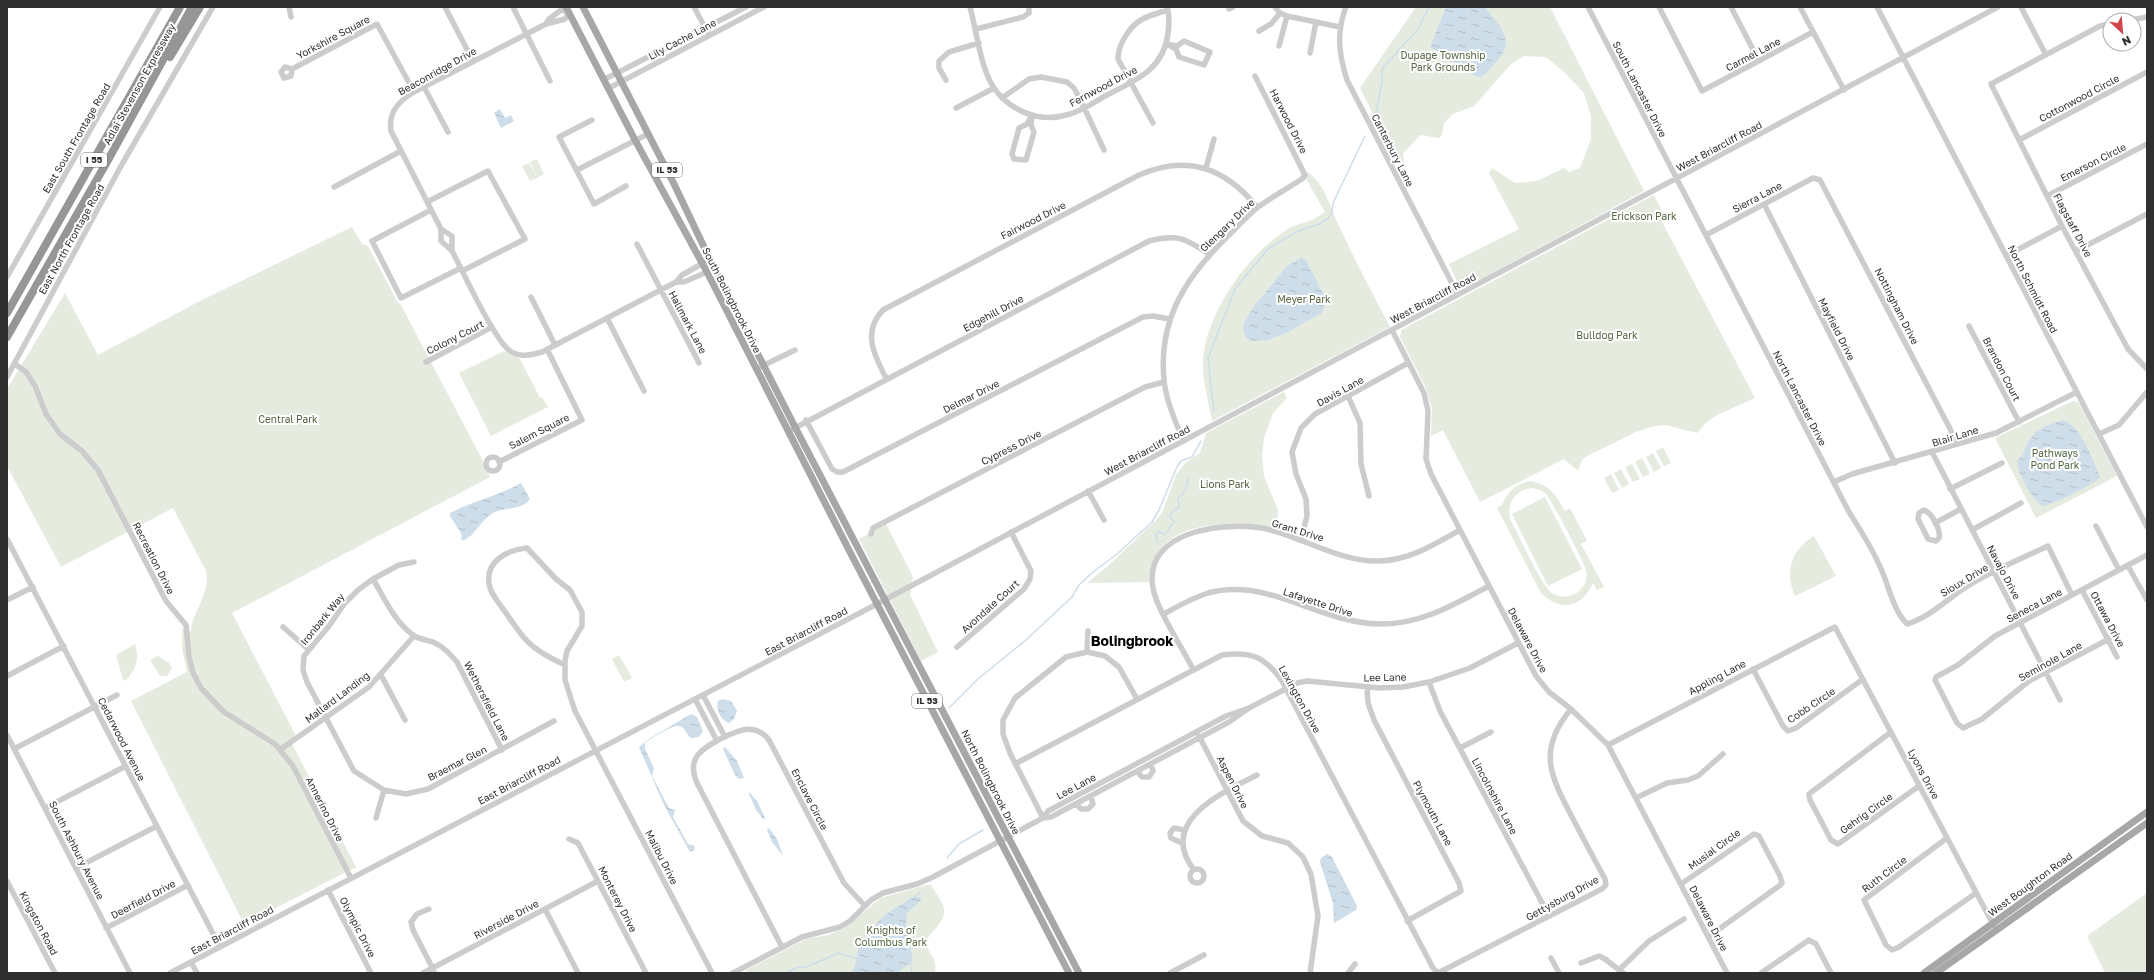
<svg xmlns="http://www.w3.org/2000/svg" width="2154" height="980" viewBox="0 0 2154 980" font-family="'Golos Text',sans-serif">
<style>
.park{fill:#e5ebdf;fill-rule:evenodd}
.water{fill:url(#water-ripples)}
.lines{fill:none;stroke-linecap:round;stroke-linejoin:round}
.stream{stroke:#cddde9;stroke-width:1.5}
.minor{stroke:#ccc;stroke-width:5.5}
.major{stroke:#a7a7a7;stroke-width:7}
.highway{stroke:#969696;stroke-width:8}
.labels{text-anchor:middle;stroke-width:4;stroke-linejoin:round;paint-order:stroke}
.shield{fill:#fff;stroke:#6d6d6d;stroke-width:1}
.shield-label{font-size:9px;font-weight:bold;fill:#2f2f2f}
.street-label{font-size:10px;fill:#2f2f2f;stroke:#fff}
.park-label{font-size:10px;fill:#526641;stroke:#fff}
.district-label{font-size:14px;font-weight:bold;fill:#000;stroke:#fff}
</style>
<defs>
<pattern id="water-ripples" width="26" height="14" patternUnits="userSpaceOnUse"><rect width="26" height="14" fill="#cddde9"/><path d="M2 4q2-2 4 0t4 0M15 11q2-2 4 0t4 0" fill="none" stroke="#b0bec8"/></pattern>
</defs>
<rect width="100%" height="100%" fill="#fff"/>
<path class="park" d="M 1416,7 L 1550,7 L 1644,191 L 1461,290 L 1449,264 L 1519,229 L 1489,173 L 1492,168 L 1515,183 L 1537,181 L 1564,168 L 1569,172 L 1580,168 L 1591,139 L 1591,116 L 1584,93 L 1566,74 L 1546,57 L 1524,56 L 1511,64 L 1474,106 L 1453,114 L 1444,123 L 1442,135 L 1439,138 L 1420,135 L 1403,154 L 1406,173 L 1403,174 L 1360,88 Z
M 537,159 L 544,174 L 537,178 L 530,162 Z
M 529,163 L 537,178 L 530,181 L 522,166 Z
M 1308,172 C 1327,187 1330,209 1341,230 C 1356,263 1373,294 1390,327 L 1212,421 C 1208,399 1200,373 1204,351 C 1212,306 1248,255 1286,230 C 1293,225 1302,224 1309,221 C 1315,219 1320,215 1325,212 L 1306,179 Z
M 1654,195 L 1664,215 L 1660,218 L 1755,398 L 1717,415 L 1707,422 L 1697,433 L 1666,425 L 1655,426 L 1636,432 L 1587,456 L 1582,460 L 1578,471 L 1564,459 L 1480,502 L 1443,430 L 1431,436 L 1432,409 L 1426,388 L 1400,337 L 1401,330 Z
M 352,227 L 362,244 L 368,246 L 397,301 L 401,305 L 484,463 L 490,477 L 232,613 L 296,736 L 290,740 L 356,867 L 244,924 L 131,701 L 187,672 L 182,649 L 182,629 L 191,631 C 193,610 211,593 206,571 L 173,508 L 61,567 L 7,466 L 7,389 L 65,293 L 98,355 L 200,301 Z
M 504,351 L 520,359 L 540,398 L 542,397 L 548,407 L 491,436 L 459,373 Z
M 1284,392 L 1287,398 L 1273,413 L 1264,438 L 1262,456 L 1264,476 L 1278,510 L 1277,528 C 1229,521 1153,517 1149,582 L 1087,583 L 1109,565 L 1156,520 L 1162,513 L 1176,475 L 1185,463 L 1200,453 L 1206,433 Z
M 2073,401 L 2079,403 L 2117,476 L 2036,518 L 1995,438 Z
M 1663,447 L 1671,463 L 1664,466 L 1656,451 Z
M 1653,453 L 1661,468 L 1654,472 L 1646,457 Z
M 1642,458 L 1650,474 L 1643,477 L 1635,462 Z
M 1632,464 L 1640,479 L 1633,482 L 1625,467 Z
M 1621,469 L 1629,484 L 1622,488 L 1614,473 Z
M 1611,474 L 1619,490 L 1612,493 L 1604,478 Z
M 1531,481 C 1550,485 1556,495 1565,511 L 1570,508 L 1587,541 L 1581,544 L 1604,587 L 1597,590 L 1593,583 C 1582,608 1560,612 1541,593 L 1497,508 L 1502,505 C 1508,491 1515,484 1531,481 ZM 1532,488 C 1537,489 1542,490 1546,494 C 1551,499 1584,562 1586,570 C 1591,589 1568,604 1552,593 C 1541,586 1518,533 1510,519 C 1507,502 1515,490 1532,488 Z
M 1545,497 L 1582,569 L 1548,586 L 1512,514 Z
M 886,524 L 913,577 L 910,595 L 938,652 L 921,661 L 859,539 Z
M 1814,536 L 1836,576 L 1795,596 C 1784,571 1791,550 1814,536 Z
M 135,644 C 140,659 136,670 125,681 L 123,680 L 116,655 Z
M 619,655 L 632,678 L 624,682 L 612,659 Z
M 158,656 L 169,663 L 172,668 L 167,676 L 160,676 L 150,660 Z
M 926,885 L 931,885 C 935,892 943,902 944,909 C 946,925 926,932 927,944 C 928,956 938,957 935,973 L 748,973 L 746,970 L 806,939 L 828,935 L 843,929 L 881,898 Z
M 2147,893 L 2147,973 L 2105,973 L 2087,936 Z"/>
<path class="water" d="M 1446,7 L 1485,7 C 1499,27 1517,39 1497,61 C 1492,66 1487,72 1481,77 L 1475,76 L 1430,47 Z
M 500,109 L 505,118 L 511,115 L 514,121 L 501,128 L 494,113 Z
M 1302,257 L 1307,262 L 1327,301 L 1322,313 L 1286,333 L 1268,340 L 1252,341 L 1246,338 L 1243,328 L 1245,320 L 1255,305 L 1287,266 Z
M 2062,420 C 2080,423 2094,462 2100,477 C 2095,484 2050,506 2042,506 C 2030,496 2018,475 2017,460 L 2022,456 L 2029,440 L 2036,432 L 2046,426 Z
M 521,483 L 530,499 C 522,510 507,507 495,512 C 482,518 474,537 462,541 L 461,533 L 450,516 L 450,513 C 473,501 498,496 521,483 Z
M 722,699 L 731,701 L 737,711 L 734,719 L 729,723 C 721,721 715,708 718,701 Z
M 691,714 L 697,717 L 703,731 L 699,737 L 691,738 C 687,735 685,728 680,726 C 673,724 651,739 645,743 L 645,749 L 654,768 L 652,776 L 669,808 L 675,810 L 673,817 L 688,844 L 695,846 L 694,850 L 690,852 L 664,805 L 639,747 L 649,739 Z
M 725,747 L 737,761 L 744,778 L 739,779 L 735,775 L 723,749 Z
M 748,791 L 757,801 L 765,818 L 764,820 L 756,810 Z
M 769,828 L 777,839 L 783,856 L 772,842 L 767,830 Z
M 1327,854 L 1332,857 L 1357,906 L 1356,910 L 1334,923 L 1333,903 L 1320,862 L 1321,858 Z
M 911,897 L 920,897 L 922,899 L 907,913 L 906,924 L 913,961 L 897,973 L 850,973 C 859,965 855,955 860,945 C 868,933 879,919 891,911 C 898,906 905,903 911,897 Z"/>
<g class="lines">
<path class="stream" d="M 1376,113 L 1382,83 L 1382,69 L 1418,29 L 1429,7
M 1214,412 L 1208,358 L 1235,289 L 1268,249 L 1298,231 L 1319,224 L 1329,218 L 1332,212 L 1333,203 L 1365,136
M 1157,542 L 1156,535 L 1158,532 L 1165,534 L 1168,531 L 1169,527 L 1175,522 L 1170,517 L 1172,512 L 1179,507 L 1178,498 C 1183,496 1189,485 1187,478
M 949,708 L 978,679 L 1027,639 L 1072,597 L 1079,585 L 1093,572 L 1117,554 L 1152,522 L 1159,510 L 1177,467 L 1181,461 L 1192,457 L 1201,441
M 947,858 L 959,844 L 983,830
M 914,898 L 920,892
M 910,961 L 912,973
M 786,973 L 798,967 L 806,967 L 839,953 L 858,959"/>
<path class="minor" d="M 289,7 L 291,17
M 445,7 L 473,61
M 513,7 L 550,81
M 694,7 L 709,35
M 970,7 C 977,32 980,67 994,88 C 1010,111 1040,123 1066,115 C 1081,112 1094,102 1107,95 C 1136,80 1163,70 1168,34 C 1169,25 1170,16 1167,7
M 1275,7 L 1280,13 L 1287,16 L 1340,27
M 1346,7 C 1336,32 1339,55 1347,80 L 1458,295
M 1588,7 L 1849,512 C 1861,531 1873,549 1881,569 C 1889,586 1893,610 1907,624 C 1930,617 1946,600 1966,587 C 1991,571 2020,559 2048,546 L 2072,595
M 1659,7 L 1702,91 L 1813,32
M 1731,7 L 1759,61
M 1800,7 L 1844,90
M 1877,7 L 2147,527
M 2021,7 L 2046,55
M 1229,9 L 1233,7
M 2131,20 L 2147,17
M 546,24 L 549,19 L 561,10 L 569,12 L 565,19 L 546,24 L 414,92 C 399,101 388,112 391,131 L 441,229 L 441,241 L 452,251 C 463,271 494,340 510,351 C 520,358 531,355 542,352 L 676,282 L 682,275 L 705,262
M 2110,24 L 2100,26 L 1991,84 L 2062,226 L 2128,349 L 2147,369
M 976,29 L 1023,17 L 1029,13 L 1029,7
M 1259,31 L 1271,24 L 1280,13
M 1184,41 L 1210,52 L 1204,65 L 1179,57 L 1176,49 L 1167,44 L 1177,46 Z
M 1279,46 L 1287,16
M 1310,53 L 1316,22
M 292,69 L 291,76 L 284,78 L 281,72 L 285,67 L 292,69 L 377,24 L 414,92
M 605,79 L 746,7
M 946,80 L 939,68 L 939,61 L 949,52 L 979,43
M 424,87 L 448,132
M 609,88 L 764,7
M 1002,98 L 1029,79 L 1041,77 L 1067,82 L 1074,88 L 1081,101 L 1104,150
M 956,108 L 994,88
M 1032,115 L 1031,125 L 1034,132 L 1026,160 L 1014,159 L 1012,154 L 1019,128 L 1027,124 Z
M 592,120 L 559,137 L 594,204 L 626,186
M 1153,123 L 1118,59 C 1118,45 1129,27 1141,20 C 1149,15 1159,13 1168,10
M 2019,140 L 2147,72
M 1206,168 L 1214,139
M 577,170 L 648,134
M 334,187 L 401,151
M 2047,196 L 2147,144
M 427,202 L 488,171 L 525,239 L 462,271
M 1764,204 L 1895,463
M 431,210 L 372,241 L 401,298 L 461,268
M 441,229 L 452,236 L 452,251
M 1706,235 L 1813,178 L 1820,180 L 1958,444
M 637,244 L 699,363
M 2076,251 L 2147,214
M 2006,256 L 2062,226
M 7,277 L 160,7
M 676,282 L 684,282 L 707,272
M 531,297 L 555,345
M 607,318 L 644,391
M 1969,326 L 2019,422
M 1392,330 L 1424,393 L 1428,411 L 1426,459 L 1431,474 L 1536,676 L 1549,692 L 1571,709 L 1608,745 L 1727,973
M 426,362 L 492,327
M 15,364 L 26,372 L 35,386 L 46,414 L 60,434 L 82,451 L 98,470 L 166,601 L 186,625 L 189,657 L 193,673 L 201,688 L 224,712 L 275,744 L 293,766 L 351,878
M 756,369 L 795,350
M 7,377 L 121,166 L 213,7
M 886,378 C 874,355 862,332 883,310 L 1139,175 C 1188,154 1225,168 1257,207
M 1348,396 L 1360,423 L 1361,464 L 1369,496
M 806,420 L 832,469 L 837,472 L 843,472 L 1143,317 L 1153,316 L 1169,319
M 793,429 L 1149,241 C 1178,234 1185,238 1209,254
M 2099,434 L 2119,425 L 2147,392
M 1184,441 C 1175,422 1166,401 1164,380 C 1158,317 1188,274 1232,232 C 1240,224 1249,214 1258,207 C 1272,197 1288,188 1302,179 L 1305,175 L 1255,76
M 1932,452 L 2060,700
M486 464a7 7 0 1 1 14 0a7 7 0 1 1-14 0Z
M 499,462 L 582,420 L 547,349
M 1834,482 L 1852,474 L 1996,433 L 2077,392
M 1950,489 L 2002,463
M 1088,491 L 1104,520
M 1924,510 C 1932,513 1941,530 1939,538 L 1936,541 L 1928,539 L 1918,519 L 1919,513 Z
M 1935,523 L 1961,509
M 2096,526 L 2119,570
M 1972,530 L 2021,503
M 871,534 L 873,528 L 1145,387 L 1164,382
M 7,539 L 220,947
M 1301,540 L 1307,516 L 1306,499 L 1296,474 L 1292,452 L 1301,428 L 1315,414 L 1408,363
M 414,562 L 399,565 L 373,579 L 358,590 L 345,603 L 329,626 L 304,656 L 303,670 L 307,682 L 354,771 L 384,790 L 406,794 L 428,789 L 554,721
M 2128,566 L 2147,600
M 373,579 C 385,599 394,621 413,635 C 418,639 427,640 433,642 C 443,646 450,654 457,662 L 502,750
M 2082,590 L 2117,657
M 7,600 L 33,587
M 1164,614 C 1178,606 1192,598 1208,593 C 1268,576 1322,625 1382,624 C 1422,624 1455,604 1489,586
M 283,627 L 308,649
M 2109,639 L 2029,681 L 1982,719 L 1963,728 L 1957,723 L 1935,680 L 1936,677 L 1958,665 L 1995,636 L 2147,555
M 957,647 L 1024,589 L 1030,579 L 1031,571 L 1011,532
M 1087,652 L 1088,631
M 565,665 C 552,659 538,652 528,642 C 520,634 513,623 506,613 C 500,604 490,594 489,583 C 486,561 507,550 527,548 L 556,579 L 570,590 L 582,612 L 582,626 L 567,651 L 565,661 L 565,680 L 575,711 L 712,973
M 1193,669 C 1183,649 1156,608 1153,588 C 1142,528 1231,520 1271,530 C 1304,539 1342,561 1375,561 C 1407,562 1433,545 1460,530
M 1753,669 L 1783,726 L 1788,731 L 1796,728 L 1863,679
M 381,675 L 405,720
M 7,676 L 64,646
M 1429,682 L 1440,711 L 1549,916
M 1367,688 L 1368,703 L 1374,720 L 1459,883 L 1461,891 L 1407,921
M 703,695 L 725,737
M 695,699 L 717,741
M 1891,732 L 1809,794 L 1810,800 L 1831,840 L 1838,844 L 1841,842 L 1919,786
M 7,735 L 130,973
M 1199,736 L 1243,821 L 1262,836 L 1288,843 L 1303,857 L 1311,874 L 1318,916 L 1310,973
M 1608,745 L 1835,627 L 1994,926
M 1460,748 L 1491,732
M 14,749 L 117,695
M 281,749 L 369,687 L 414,636
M 1015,764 L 1222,655 C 1252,651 1265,657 1282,681 L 1433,968 L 1438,973
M 1137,771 L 1142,777 L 1149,777 L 1153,771 L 1151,764
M 1636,798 L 1667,783 L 1688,780 L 1698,776 L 1723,754
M 1076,804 L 1081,809 L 1088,809 L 1093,804 L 1091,796
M 45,808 L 126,766
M 376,818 L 384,790
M 1043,818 L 1048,811 L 1226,716 L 1249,708 L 1297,683 L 1307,681 L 1380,688 L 1403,687 L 1429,682 L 1470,668 L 1518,643
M 1043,818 L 1010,753 L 1003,734 L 1003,720 L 1015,698 L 1066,657 L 1087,652 L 1105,656 L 1119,667 L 1137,699
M 1947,838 L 1864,900 L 1886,945 L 1892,950 L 1899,947 L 1976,893
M 569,839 L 578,843 L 646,973
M 1182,843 L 1171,838 L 1170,833 L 1174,828 L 1184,830
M 76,868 L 157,826
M1190 876a7 7 0 1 1 14 0a7 7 0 1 1-14 0Z
M 1194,870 C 1157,822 1221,793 1257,775
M 7,881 L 55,973
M 1681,884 L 1754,834 L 1759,836 L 1780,876 L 1782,883 L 1779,886 L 1708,937
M 328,890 L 371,973
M 429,909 L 417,914 L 411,922 L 413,930 L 435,973
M 545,909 L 578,973
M 106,928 L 188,885
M 782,947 L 697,783 C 686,757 702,749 722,738 C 739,730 755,722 769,740 L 844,883 L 865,906
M 1551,958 L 1559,973
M 191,962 L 197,973
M 1581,963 L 1599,956 L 1605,959 L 1623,973
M 1620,969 L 1649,941 L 1684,919
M 170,973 L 877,604 L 1998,7
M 423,973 L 598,881
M 733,973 L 802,937 L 840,927 L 850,921 L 871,900 L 883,893 L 917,884 L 933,877 L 1043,818 L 1051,817 L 1229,722 L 1249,708
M 1170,973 L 1204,955
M 1348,973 L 1355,964
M 1438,973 L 1602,889 L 1606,885 L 1605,879 C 1594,859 1583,838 1572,817 C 1550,775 1537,750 1571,709
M 1761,973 L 1809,940 L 1816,944 L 1831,973"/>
<path class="major" d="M 566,7 L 635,140 L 707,272 L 851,554 L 1069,973
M 583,7 L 674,184 L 714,268 L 795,427 L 1079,973
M 1924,973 L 2147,812
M 1936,973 L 2147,823"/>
<path class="highway" d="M 170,57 L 200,7
M 7,313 L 180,7
M 7,337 L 108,160 L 192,7"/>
</g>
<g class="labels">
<g class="shield">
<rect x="81" y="153" width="26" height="14" rx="3"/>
<rect x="652" y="163" width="30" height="14" rx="3"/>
<rect x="912" y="694" width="30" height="14" rx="3"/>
</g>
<g class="shield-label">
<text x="94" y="163">I 55</text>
<text x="667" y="173">IL 53</text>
<text x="927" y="704">IL 53</text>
</g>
<g class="street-label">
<text transform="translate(333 37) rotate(-28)" y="4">Yorkshire Square</text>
<text transform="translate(682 39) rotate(-28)" y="4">Lily Cache Lane</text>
<text transform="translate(1753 54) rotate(-28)" y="4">Carmel Lane</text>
<text transform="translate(437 71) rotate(-29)" y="4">Beaconridge Drive</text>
<text transform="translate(139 84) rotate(-61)" y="4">Adlai Stevenson Expressway</text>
<text transform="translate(1103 86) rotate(-28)" y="4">Fernwood Drive</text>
<text transform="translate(1640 89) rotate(63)" y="4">South Lancaster Drive</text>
<text transform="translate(2079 98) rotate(-28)" y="4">Cottonwood Circle</text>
<text transform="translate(1289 121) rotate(63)" y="4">Harwood Drive</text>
<text transform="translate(76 138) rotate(-60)" y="4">East South Frontage Road</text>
<text transform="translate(1719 146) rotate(-28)" y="4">West Briarcliff Road</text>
<text transform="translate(1393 150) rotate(63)" y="4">Canterbury Lane</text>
<text transform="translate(2093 162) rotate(-27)" y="4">Emerson Circle</text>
<text transform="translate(1757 197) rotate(-28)" y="4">Sierra Lane</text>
<text transform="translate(1033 220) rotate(-27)" y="4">Fairwood Drive</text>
<text transform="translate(1227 225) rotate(-44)" y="4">Glengary Drive</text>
<text transform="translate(2073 225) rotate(62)" y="4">Flagstaff Drive</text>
<text transform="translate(71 239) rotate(-61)" y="4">East North Frontage Road</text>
<text transform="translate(2033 289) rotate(63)" y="4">North Schmidt Road</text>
<text transform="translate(1433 298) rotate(-28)" y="4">West Briarcliff Road</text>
<text transform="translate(732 300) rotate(63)" y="4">South Bolingbrook Drive</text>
<text transform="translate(1897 306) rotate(63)" y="4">Nottingham Drive</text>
<text transform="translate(993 313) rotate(-28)" y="4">Edgehill Drive</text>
<text transform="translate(688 322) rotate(62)" y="4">Hallmark Lane</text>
<text transform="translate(1837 329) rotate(63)" y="4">Mayfield Drive</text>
<text transform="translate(455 337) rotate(-27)" y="4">Colony Court</text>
<text transform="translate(2002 369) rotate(63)" y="4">Brandon Court</text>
<text transform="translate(1340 391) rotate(-29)" y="4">Davis Lane</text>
<text transform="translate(971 396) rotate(-27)" y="4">Delmar Drive</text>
<text transform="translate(1800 398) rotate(63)" y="4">North Lancaster Drive</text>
<text transform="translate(539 431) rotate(-27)" y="4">Salem Square</text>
<text transform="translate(1955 436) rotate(-17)" y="4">Blair Lane</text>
<text transform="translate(1011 447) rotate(-27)" y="4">Cypress Drive</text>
<text transform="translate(1147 450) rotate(-28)" y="4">West Briarcliff Road</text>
<text transform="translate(1298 530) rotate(17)" y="4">Grant Drive</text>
<text transform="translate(154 558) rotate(63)" y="4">Recreation Drive</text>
<text transform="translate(2004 572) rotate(62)" y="4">Navajo Drive</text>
<text transform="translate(1964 580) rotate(-31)" y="4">Sioux Drive</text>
<text transform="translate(1318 602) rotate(18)" y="4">Lafayette Drive</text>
<text transform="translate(2034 605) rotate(-28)" y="4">Seneca Lane</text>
<text transform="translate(990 606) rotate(-42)" y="4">Avondale Court</text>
<text transform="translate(322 619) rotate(-51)" y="4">Ironbark Way</text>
<text transform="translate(2108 619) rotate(62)" y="4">Ottawa Drive</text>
<text transform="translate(806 631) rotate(-28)" y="4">East Briarcliff Road</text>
<text transform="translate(1528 640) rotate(62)" y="4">Delaware Drive</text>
<text transform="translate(2050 661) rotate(-29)" y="4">Seminole Lane</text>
<text transform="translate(1385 677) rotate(-1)" y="4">Lee Lane</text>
<text transform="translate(1717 677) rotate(-28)" y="4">Appling Lane</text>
<text transform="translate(337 697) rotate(-37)" y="4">Mallard Landing</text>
<text transform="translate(1300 699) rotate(61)" y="4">Lexington Drive</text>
<text transform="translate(487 701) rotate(63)" y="4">Wethersfield Lane</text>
<text transform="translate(1811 705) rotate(-34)" y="4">Cobb Circle</text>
<text transform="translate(122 739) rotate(63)" y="4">Cedarwood Avenue</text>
<text transform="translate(457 763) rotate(-27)" y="4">Braemar Glen</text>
<text transform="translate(1924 774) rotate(62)" y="4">Lyons Drive</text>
<text transform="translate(519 780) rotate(-28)" y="4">East Briarcliff Road</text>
<text transform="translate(991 782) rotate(63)" y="4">North Bolingbrook Drive</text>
<text transform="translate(1233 782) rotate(63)" y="4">Aspen Drive</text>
<text transform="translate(1076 786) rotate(-28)" y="4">Lee Lane</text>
<text transform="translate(1495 796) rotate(62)" y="4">Lincolnshire Lane</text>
<text transform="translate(810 799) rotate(63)" y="4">Enclave Circle</text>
<text transform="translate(325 809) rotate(63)" y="4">Annerino Drive</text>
<text transform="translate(1433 813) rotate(62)" y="4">Plymouth Lane</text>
<text transform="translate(1866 813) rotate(-36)" y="4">Gehrig Circle</text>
<text transform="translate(1714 849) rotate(-36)" y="4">Musial Circle</text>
<text transform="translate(77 850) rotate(63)" y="4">South Ashbury Avenue</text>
<text transform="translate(662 857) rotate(63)" y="4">Malibu Drive</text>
<text transform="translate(1884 874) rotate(-37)" y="4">Ruth Circle</text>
<text transform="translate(2030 884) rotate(-36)" y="4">West Boughton Road</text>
<text transform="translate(1562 898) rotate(-29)" y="4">Gettysburg Drive</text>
<text transform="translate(143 899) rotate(-28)" y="4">Deerfield Drive</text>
<text transform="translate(618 899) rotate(63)" y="4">Monterey Drive</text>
<text transform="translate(1709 918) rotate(63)" y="4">Delaware Drive</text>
<text transform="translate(506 919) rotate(-28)" y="4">Riverside Drive</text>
<text transform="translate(39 923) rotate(62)" y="4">Kingston Road</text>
<text transform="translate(358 927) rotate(63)" y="4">Olympic Drive</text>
<text transform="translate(232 930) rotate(-28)" y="4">East Briarcliff Road</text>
</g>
<g class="park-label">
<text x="1443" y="59">Dupage Township<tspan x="1443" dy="12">Park Grounds</tspan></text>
<text x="1644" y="220">Erickson Park</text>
<text x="1304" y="303">Meyer Park</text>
<text x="1607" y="339">Bulldog Park</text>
<text x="288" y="423">Central Park</text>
<text x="2055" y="457">Pathways<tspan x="2055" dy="12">Pond Park</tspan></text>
<text x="1225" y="488">Lions Park</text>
<text x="891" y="934">Knights of<tspan x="891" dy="12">Columbus Park</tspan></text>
</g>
<g class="district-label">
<text x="1132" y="646">Bolingbrook</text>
</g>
</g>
<rect width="2154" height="980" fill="none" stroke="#2f2f2f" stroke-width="16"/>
<g transform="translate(2122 32) rotate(154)"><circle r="19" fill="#ffffff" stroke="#acacac"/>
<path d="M0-3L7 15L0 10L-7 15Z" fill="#d3444d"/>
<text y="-6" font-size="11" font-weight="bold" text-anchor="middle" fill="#2f2f2f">N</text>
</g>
</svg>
